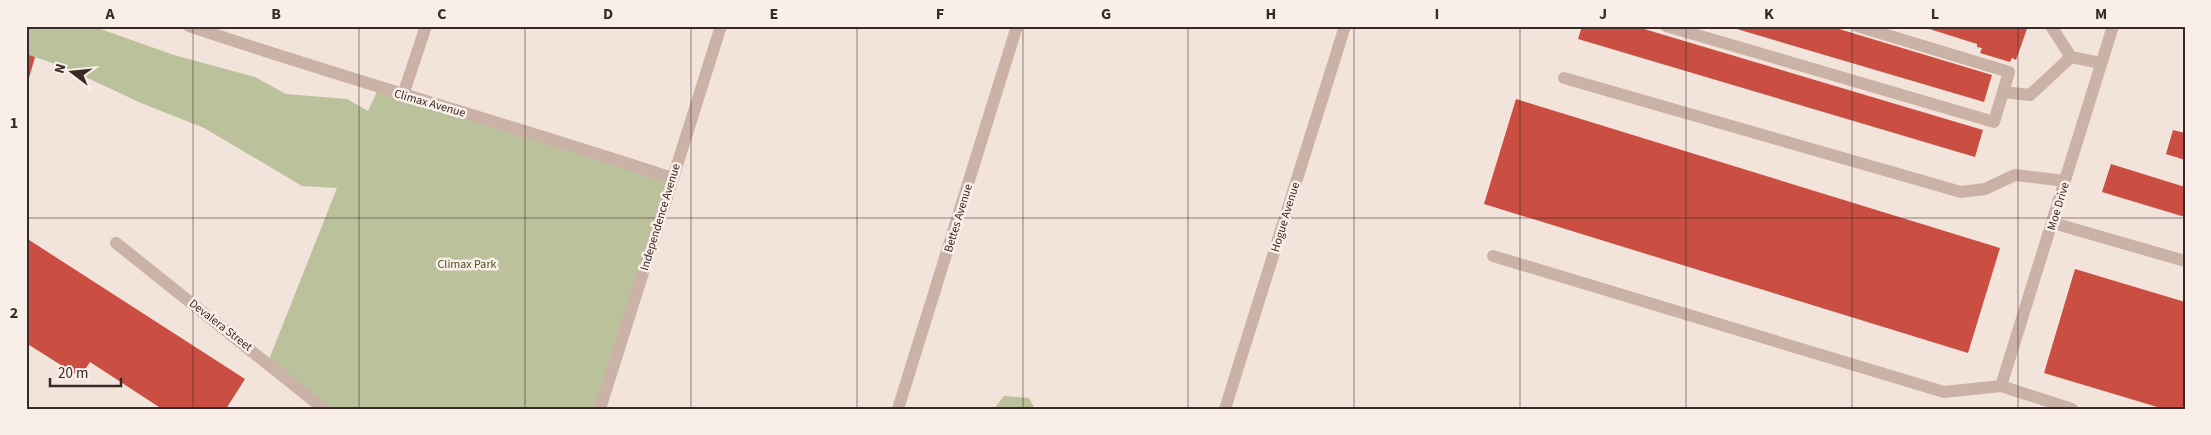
<svg xmlns="http://www.w3.org/2000/svg" width="2211" height="435" viewBox="0 0 2211 435" font-family="'Source Sans 3',sans-serif">
<style>
.green{fill:#bbc29b}
.building{fill:#ca4e42}
.lines{fill:none;stroke-linecap:round;stroke-linejoin:round}
.minor{stroke:#cbb2a7;stroke-width:12}
.rail-casing{stroke:#372a28;stroke-width:5.5}
.rail{stroke:#faefe8;stroke-width:4;stroke-dasharray:11;stroke-linecap:butt}
.grid{fill:none;stroke:#372a28;stroke-width:1;stroke-opacity:0.55}
.labels{text-anchor:middle;stroke-width:5;stroke-linejoin:round;paint-order:stroke}
.street-label{font-size:12px;fill:#372a28;stroke:#faefe8}
.park-label{font-size:12px;fill:#4d562b;stroke:#faefe8}
.neatline{fill:none;stroke:#372a28;stroke-width:2}
.grid-label{font-size:16px;text-anchor:middle;font-weight:bold;fill:#372a28}
</style>
<rect width="100%" height="100%" fill="#f3e4db"/>
<path class="green" d="M 26,26 L 92,26 L 174,55 L 255,77 L 286,94 L 347,99 L 368,111 L 379,87 L 672,178 L 600,409 L 324,409 L 268,362 L 337,188 L 302,186 L 204,128 L 141,103 L 64,67 L 26,54 Z
M 1004,396 L 1029,398 L 1035,409 L 994,409 Z"/>
<path class="building" d="M 1582,26 L 1634,26 L 1983,130 L 1975,157 L 1578,39 Z
M 1829,26 L 1992,75 L 1984,102 L 1730,27 Z
M 1920,26 L 2028,26 L 2016,60 L 2012,58 L 2010,62 L 1980,53 L 1982,48 L 1977,47 L 1977,44 Z
M 26,54 L 35,57 L 27,85 L 26,85 Z
M 1516,99 L 2000,248 L 1968,353 L 1484,204 Z
M 2173,130 L 2185,133 L 2185,160 L 2166,154 Z
M 2111,164 L 2185,187 L 2185,217 L 2102,192 Z
M 26,238 L 245,379 L 226,409 L 162,409 L 90,362 L 80,377 L 26,343 Z
M 2075,269 L 2185,302 L 2185,409 L 2164,409 L 2044,373 Z"/>
<g class="lines">
<path class="minor" d="M 189,26 C 349,80 512,125 672,178
M 1666,26 L 1994,122 L 2009,72 L 1857,26
M 2051,26 L 2071,57 L 2101,63
M 1564,78 L 1961,192 L 1985,189 L 2015,175 L 2065,181
M 2003,92 L 2030,95 L 2071,57
M 403,95 L 426,26
M 2053,223 L 2185,261
M 116,243 L 324,409
M 1493,256 L 1944,392 L 2001,386 L 2072,409
M 2001,386 L 2113,26
M 600,409 L 721,26
M 898,409 L 1017,26
M 1225,409 L 1345,26"/>
<defs>
<path id="rail" d="M 26,408 L 27,409"/>
</defs>
<use href="#rail" class="rail-casing"/>
<use href="#rail" class="rail"/>
</g>
<path class="grid" d="M 193,26 L 193,409M 359,26 L 359,409M 525,26 L 525,409M 691,26 L 691,409M 857,26 L 857,409M 1023,26 L 1023,409M 1188,26 L 1188,409M 1354,26 L 1354,409M 1520,26 L 1520,409M 1686,26 L 1686,409M 1852,26 L 1852,409M 2018,26 L 2018,409M 26,218 L 2185,218"/>
<g class="labels">
<g class="street-label">
<text transform="translate(430 103) rotate(16)" y="4">Climax Avenue</text>
<text transform="translate(2058 206) rotate(-73)" y="4">Moe Drive</text>
<text transform="translate(660 217) rotate(-73)" y="4">Independence Avenue</text>
<text transform="translate(1285 217) rotate(-73)" y="4">Hogue Avenue</text>
<text transform="translate(958 218) rotate(-73)" y="4">Bettes Avenue</text>
<text transform="translate(221 325) rotate(38)" y="4">Devalera Street</text>
</g>
<g class="park-label">
<text x="467" y="268">Climax Park</text>
</g>
</g>
<rect width="2211" height="435" fill="none" stroke="#faefe8" stroke-width="55"/>
<g transform="translate(72 72) rotate(286)" stroke="#faefe8" stroke-width="4" paint-order="stroke">
<path d="M0-4L9 19L0 12L-9 19Z" fill="#372a28"/>
<text y="-8" font-size="14" font-weight="bold" text-anchor="middle" fill="#372a28">N</text>
</g>
<path d="M50 378v8h71v-8" fill="none" stroke="#372a28" stroke-width="2.5"/>
<text x="58" y="378" font-size="15" fill="#372a28" stroke="#faefe8" stroke-width="4" paint-order="stroke">20 m</text>
<rect x="28" y="28" width="2156" height="380" class="neatline"/>
<g class="grid-label">
<text x="110" y="19">A</text>
<text x="276" y="19">B</text>
<text x="442" y="19">C</text>
<text x="608" y="19">D</text>
<text x="774" y="19">E</text>
<text x="940" y="19">F</text>
<text x="1106" y="19">G</text>
<text x="1271" y="19">H</text>
<text x="1437" y="19">I</text>
<text x="1603" y="19">J</text>
<text x="1769" y="19">K</text>
<text x="1935" y="19">L</text>
<text x="2101" y="19">M</text>
<text x="14" y="128">1</text>
<text x="14" y="318">2</text>
</g>
</svg>
